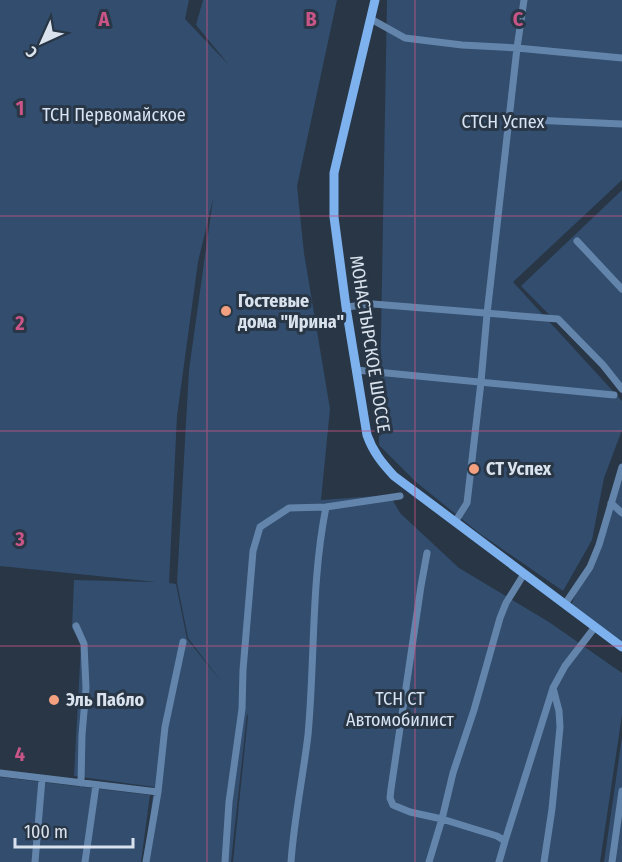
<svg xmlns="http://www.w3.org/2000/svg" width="622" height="862" viewBox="0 0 622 862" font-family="'Fira Sans Condensed',sans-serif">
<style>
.green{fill:#324d6d;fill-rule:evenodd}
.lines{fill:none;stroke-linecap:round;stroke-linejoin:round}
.street{stroke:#6485ab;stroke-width:7}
.secondary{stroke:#7db2ef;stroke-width:9}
.grid{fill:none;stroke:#c95587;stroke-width:1.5;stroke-opacity:0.55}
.poi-dot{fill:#f2a080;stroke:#283646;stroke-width:2}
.labels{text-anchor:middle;stroke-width:6;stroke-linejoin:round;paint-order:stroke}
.park-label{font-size:18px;fill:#d8e4f3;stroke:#283646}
.poi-label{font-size:18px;font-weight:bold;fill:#dae3ed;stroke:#283646;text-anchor:start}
.street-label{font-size:18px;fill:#dae3ed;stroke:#283646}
.grid-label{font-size:20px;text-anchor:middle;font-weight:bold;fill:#c95587;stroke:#283646;stroke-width:6;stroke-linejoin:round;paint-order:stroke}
</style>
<rect width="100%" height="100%" fill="#283646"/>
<path class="green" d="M 0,0 L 189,0 L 185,19 L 229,65 L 196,25 L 203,0 L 337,0 L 297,186 L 304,253 L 330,409 L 321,500 L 390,495 L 400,513 L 459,568 L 549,622 L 622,673 L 622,715 L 600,862 L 233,862 L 248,716 L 247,714 L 231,862 L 144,862 L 154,787 L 74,776 L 81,644 L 72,628 L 74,580 L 156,582 L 0,566 ZM 213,199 L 189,370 L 177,582 L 188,638 L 223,684 L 187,639 L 176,584 L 169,583 L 177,416 L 198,262 Z
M 387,0 L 622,0 L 622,180 L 513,282 L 622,401 L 622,430 L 604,478 L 592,540 L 563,591 L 479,533 L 416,482 L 379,445 Z
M 622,190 L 622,389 L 521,286 Z
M 622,472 L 622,642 L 571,605 L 606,520 Z
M 622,737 L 622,862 L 604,862 Z
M 0,777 L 150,795 L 141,862 L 0,862 Z"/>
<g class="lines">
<path class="street" d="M 371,19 L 405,38 L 462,45 L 517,48 L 622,58
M 510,119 L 622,124
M 577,241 L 622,289
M 346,307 L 373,304 L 558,319 L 603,365 L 622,389
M 356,370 L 614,395
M 611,503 L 622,513
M 455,522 L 467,503 L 481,382 L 487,314 L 517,48 L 524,0
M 427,553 L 421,586 L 391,789 L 390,798 L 393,805 L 410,812 L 442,819 L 497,836 L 505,841 L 553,688 L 565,666 L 595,627
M 565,604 L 590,567 L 599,545 L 622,467
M 76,626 L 84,644 L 86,688 L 82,735 L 81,783
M 0,773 L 158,792
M 35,862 L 42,779
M 85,862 L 96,785
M 146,862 L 158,792 L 165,727 L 183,642
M 225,862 L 229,802 L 242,709 L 243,670 L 253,551 L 260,527 L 289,508 L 326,507 L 400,496
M 291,862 C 294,819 303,777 308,735 C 315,659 311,582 326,507
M 429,862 L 442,819 L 453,773 L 474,710 L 500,618 L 506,603 L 524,574
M 499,862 L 505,841
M 544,862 L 552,809 L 560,727 L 559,711 L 553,688
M 612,862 L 622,791"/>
<path class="secondary" d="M 375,0 L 334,173 L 334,217 L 346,307 L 367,435 C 373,452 382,463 394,476 L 622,647"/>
</g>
<path class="grid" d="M 207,0 L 207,862M 415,0 L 415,862M 0,216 L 622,216M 0,431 L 622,431M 0,646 L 622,646"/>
<g class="poi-dot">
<circle cx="226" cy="311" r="6"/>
<circle cx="474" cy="469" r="6"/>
<circle cx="54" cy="700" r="6"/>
</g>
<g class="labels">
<g class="park-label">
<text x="114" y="121">ТСН Первомайское</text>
<text x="503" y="128">СТСН Успех</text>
<text x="400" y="705">ТСН СТ<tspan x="400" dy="21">Автомобилист</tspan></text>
</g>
<g class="poi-label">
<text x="238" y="307">Гостевые<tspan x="238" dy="21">дома "Ирина"</tspan></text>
<text x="486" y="475">СТ Успех</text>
<text x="66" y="706">Эль Пабло</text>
</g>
<g class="street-label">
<text transform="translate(370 344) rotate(81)" y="6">МОНАСТЫРСКОЕ ШОССЕ</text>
</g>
</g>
<g class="grid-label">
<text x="104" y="26">A</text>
<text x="311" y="26">B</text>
<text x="518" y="26">C</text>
<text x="20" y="115">1</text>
<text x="20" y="330">2</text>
<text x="20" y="546">3</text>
<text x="20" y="761">4</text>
</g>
<g transform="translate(42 42) rotate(225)" stroke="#283646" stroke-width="4.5" paint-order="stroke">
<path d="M0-4.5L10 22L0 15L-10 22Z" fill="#dae3ed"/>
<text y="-9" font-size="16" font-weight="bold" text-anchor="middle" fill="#dae3ed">С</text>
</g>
<path d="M15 838v9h118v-9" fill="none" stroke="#dae3ed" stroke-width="3"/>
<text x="24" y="838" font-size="18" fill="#dae3ed" stroke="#283646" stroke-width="4.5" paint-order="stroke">100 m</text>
</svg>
